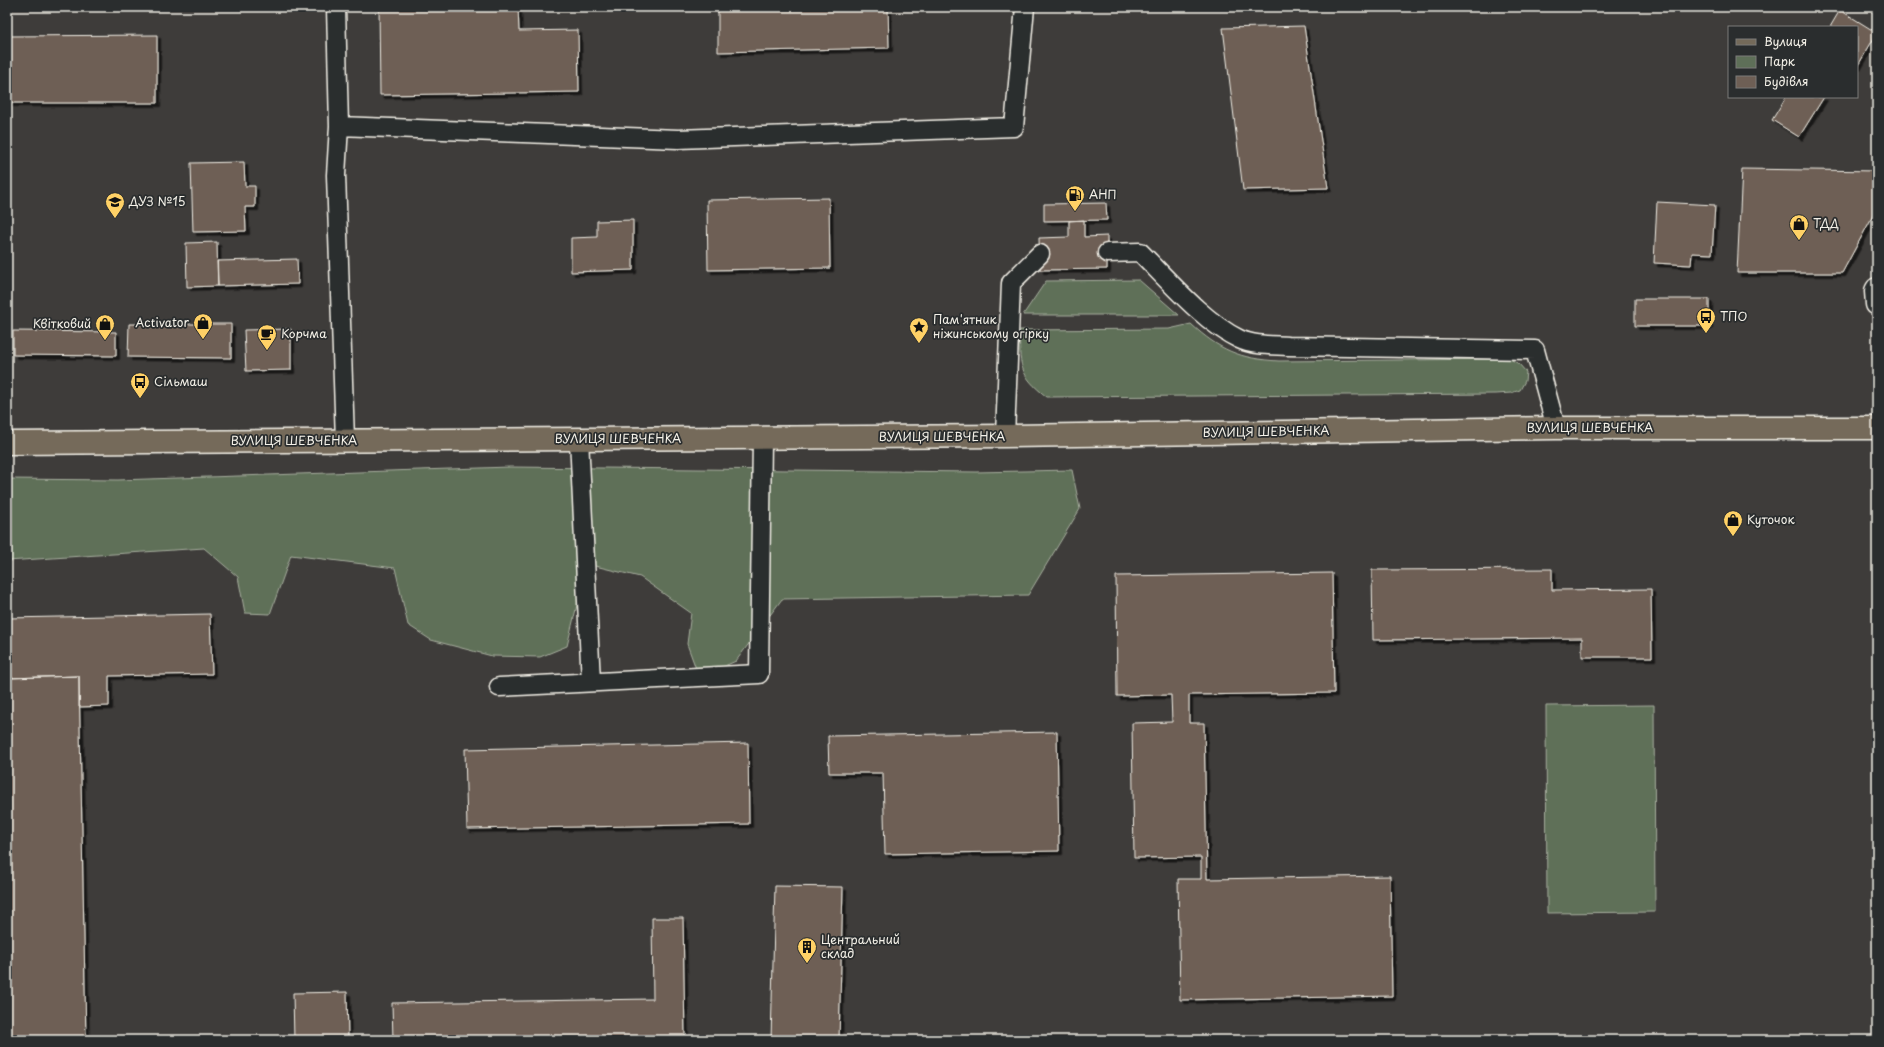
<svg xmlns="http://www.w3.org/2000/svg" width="1884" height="1047" viewBox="0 0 1884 1047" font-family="'Playpen Sans',sans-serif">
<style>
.green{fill:#5e6f58;stroke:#a9b0a0}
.building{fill:#6e5f55;stroke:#f4f1e8;filter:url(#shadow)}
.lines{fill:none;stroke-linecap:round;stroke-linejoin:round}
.service-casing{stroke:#f4f1e8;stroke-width:21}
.minor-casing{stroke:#f4f1e8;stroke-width:25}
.primary-casing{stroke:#f4f1e8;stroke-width:25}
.service{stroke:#2a2d2e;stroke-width:18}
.minor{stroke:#2a2d2e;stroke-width:22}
.primary{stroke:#746a5a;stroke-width:22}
.labels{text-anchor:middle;stroke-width:3.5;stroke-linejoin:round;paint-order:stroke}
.poi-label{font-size:12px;fill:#f4f1e8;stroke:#2a2d2e;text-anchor:start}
.street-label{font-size:12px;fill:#f4f1e8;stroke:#2a2d2e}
</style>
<defs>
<filter id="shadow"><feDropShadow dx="3.5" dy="3.5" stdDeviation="0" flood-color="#0009"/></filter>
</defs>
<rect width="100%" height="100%" fill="#3e3c3a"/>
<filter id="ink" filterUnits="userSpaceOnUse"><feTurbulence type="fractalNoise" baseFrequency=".025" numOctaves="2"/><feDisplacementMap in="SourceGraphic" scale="8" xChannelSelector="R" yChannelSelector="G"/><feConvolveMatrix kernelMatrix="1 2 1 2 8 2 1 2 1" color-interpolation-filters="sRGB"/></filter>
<g filter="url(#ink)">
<path class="green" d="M 1139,280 L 1179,315 L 1023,315 L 1046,281 Z
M 1191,324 C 1219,350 1240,359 1279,361 L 1510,359 L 1519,364 L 1526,372 L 1525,381 L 1520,390 L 1511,393 L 1496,394 L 1047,397 C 1019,375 1019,365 1020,330 L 1169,329 Z
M 510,467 L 976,472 L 1072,470 L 1080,509 L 1028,595 L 782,599 L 736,661 L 699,677 L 687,644 L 691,613 L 640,577 L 587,564 L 567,646 L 540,657 L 492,656 L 431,640 L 408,625 L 395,568 L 291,555 L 270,614 L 245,613 L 238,577 L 204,548 L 7,561 L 7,479 L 118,480 Z
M 1654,705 L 1655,912 L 1547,913 L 1546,706 Z"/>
<path class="building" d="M 379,7 L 518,7 L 519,31 L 578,30 L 579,92 L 380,95 Z
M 718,7 L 888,7 L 889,48 L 718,52 Z
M 1840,10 L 1877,33 L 1857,67 L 1857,27 L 1830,27 Z
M 1304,26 L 1328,188 L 1243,190 L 1223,28 Z
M 157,35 L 157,103 L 7,103 L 7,36 Z
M 1786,97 L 1824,97 L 1799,137 L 1772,120 Z
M 244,162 L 245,186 L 255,186 L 255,207 L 245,207 L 246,231 L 193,232 L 191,163 Z
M 1742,169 L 1877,171 L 1877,208 L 1842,273 L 1737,273 Z
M 829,198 L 830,268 L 708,270 L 707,200 Z
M 1657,202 L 1715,205 L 1712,254 L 1692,253 L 1691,265 L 1654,263 Z
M 1106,203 L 1107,220 L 1044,221 L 1044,204 Z
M 633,220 L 633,270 L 571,272 L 571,238 L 597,237 L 597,221 Z
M 1084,220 L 1084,237 L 1107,236 L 1107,269 L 1040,270 L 1039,238 L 1069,237 L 1069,221 Z
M 217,242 L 218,286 L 187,287 L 186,243 Z
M 297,259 L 298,284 L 218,286 L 217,261 Z
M 1635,299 L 1709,299 L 1709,326 L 1635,326 Z
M 129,324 L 231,324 L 231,358 L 128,357 Z
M 291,329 L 291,370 L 246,371 L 244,330 Z
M 13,331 L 116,332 L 116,356 L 13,355 Z
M 7,332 L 8,332 L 8,355 L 7,355 Z
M 1552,569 L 1552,590 L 1651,589 L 1652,657 L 1582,657 L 1582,638 L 1373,640 L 1372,570 Z
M 1332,573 L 1334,693 L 1189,695 L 1189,723 L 1204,723 L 1207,879 L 1390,876 L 1392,996 L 1180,1000 L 1178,879 L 1201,879 L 1201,857 L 1134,858 L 1132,723 L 1172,722 L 1171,695 L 1117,696 L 1116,576 Z
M 210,614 L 212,674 L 109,676 L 109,706 L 79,707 L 79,676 L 7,678 L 7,618 Z
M 79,676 L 86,1040 L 7,1040 L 7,678 Z
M 1057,732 L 1059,851 L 885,854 L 883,773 L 829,773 L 828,736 Z
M 748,743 L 749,824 L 467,829 L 465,749 Z
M 775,886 L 843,887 L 839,1040 L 771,1040 Z
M 652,918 L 683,918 L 685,1040 L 393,1040 L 392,1003 L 653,999 Z
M 347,992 L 348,1040 L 294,1040 L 293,993 Z"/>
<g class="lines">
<defs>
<path id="service" d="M 336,7 L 339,126 L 336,175 L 345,440
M 339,126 L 678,139 L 1014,127 L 1025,7
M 1107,253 L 1140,252 C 1168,280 1204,322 1239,339 C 1254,346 1272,345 1288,346 L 1535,350 L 1556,428
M 1005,436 L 1011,283 L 1040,254
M 579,439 L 591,682
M 499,687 L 759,674 L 762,438"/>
<path id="minor" d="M 1877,289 L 1876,291 L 1877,304"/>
<path id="primary" d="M 7,443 L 1005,436 L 1556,428 L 1877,428"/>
</defs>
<use href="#service" class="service-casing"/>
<use href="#minor" class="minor-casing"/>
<use href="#primary" class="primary-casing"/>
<use href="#service" class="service"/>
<use href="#minor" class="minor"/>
<use href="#primary" class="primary"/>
</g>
</g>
<defs>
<symbol id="fuel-pin" viewBox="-11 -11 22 30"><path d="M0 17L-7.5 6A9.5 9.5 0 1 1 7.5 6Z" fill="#ffd166" stroke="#2a2d2e"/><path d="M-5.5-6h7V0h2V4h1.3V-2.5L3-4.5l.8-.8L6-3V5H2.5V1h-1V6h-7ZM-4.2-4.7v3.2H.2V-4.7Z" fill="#111"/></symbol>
<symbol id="school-pin" viewBox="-11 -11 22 30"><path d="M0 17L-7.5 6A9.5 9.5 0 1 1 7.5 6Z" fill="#ffd166" stroke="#2a2d2e"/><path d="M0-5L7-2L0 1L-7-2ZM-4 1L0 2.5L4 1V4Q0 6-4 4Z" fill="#111"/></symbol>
<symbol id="shop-pin" viewBox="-11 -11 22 30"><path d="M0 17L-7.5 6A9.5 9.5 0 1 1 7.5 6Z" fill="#ffd166" stroke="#2a2d2e"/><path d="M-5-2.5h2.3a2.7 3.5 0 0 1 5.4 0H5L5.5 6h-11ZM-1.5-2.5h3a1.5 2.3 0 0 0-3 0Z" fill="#111"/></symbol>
<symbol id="bus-pin" viewBox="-11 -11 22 30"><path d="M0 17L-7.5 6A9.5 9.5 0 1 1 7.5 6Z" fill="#ffd166" stroke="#2a2d2e"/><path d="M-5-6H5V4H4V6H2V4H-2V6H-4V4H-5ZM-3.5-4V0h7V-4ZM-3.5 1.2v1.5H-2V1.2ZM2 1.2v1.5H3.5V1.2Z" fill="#111"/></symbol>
<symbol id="sight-pin" viewBox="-11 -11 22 30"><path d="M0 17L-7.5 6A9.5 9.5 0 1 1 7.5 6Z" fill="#ffd166" stroke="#2a2d2e"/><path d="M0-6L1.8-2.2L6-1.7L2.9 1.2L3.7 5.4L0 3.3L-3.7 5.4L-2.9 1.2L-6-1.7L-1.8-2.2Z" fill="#111"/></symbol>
<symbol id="cafe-pin" viewBox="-11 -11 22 30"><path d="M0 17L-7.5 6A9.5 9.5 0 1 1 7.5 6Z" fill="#ffd166" stroke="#2a2d2e"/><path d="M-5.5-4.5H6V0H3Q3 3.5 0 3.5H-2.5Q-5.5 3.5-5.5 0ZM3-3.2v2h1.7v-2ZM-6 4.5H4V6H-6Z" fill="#111"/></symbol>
<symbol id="building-pin" viewBox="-11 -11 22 30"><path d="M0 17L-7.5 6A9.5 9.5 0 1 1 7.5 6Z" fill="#ffd166" stroke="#2a2d2e"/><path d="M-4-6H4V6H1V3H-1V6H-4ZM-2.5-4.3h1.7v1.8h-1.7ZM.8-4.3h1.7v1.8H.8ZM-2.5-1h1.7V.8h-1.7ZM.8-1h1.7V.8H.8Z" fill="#111"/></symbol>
</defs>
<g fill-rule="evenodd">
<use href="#fuel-pin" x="1064" y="184" width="22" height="30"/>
<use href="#school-pin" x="104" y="191" width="22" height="30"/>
<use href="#shop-pin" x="1788" y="213" width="22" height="30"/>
<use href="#bus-pin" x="1695" y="306" width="22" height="30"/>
<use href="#shop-pin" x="192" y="312" width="22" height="30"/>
<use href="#shop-pin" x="94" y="313" width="22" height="30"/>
<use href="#sight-pin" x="908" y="316" width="22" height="30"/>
<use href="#cafe-pin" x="256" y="323" width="22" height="30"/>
<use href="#bus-pin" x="129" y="371" width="22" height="30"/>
<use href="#shop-pin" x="1722" y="509" width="22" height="30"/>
<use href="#building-pin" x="796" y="936" width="22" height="30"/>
</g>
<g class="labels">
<g class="poi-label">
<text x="1089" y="199">АНП</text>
<text x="129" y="206">ДУЗ №15</text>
<text x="1813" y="228">ТДД</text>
<text x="1720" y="321">ТПО</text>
<text x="933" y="324">Пам'ятник<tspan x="933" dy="14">ніжинському огірку</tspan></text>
<text x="189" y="327" text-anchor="end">Activator</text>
<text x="91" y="328" text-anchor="end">Квітковий</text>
<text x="281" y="338">Корчма</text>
<text x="154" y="386">Сільмаш</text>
<text x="1747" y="524">Куточок</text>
<text x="821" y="944">Центральний<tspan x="821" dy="14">склад</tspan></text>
</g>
<g class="street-label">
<text x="1590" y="432">ВУЛИЦЯ ШЕВЧЕНКА</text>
<text transform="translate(1266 432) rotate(-1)" y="4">ВУЛИЦЯ ШЕВЧЕНКА</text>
<text x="942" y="441">ВУЛИЦЯ ШЕВЧЕНКА</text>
<text x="618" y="443">ВУЛИЦЯ ШЕВЧЕНКА</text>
<text x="294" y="445">ВУЛИЦЯ ШЕВЧЕНКА</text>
</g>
</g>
<rect width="1884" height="1047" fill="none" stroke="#2a2d2e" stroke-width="24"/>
<rect x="12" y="12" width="1860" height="1023" fill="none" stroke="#f4f1e8" stroke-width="1.5" filter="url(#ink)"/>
<rect x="1728" y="26" width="130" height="72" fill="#2a2d2e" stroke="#7b7b78"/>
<rect x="1736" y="39" width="20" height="6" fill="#746a5a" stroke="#7b7b78"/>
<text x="1764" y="46" font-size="12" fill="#f4f1e8">Вулиця</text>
<rect x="1736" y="56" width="20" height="12" fill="#5e6f58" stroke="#7b7b78"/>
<text x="1764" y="66" font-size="12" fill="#f4f1e8">Парк</text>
<rect x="1736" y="76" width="20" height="12" fill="#6e5f55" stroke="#7b7b78"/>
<text x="1764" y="86" font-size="12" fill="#f4f1e8">Будівля</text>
</svg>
